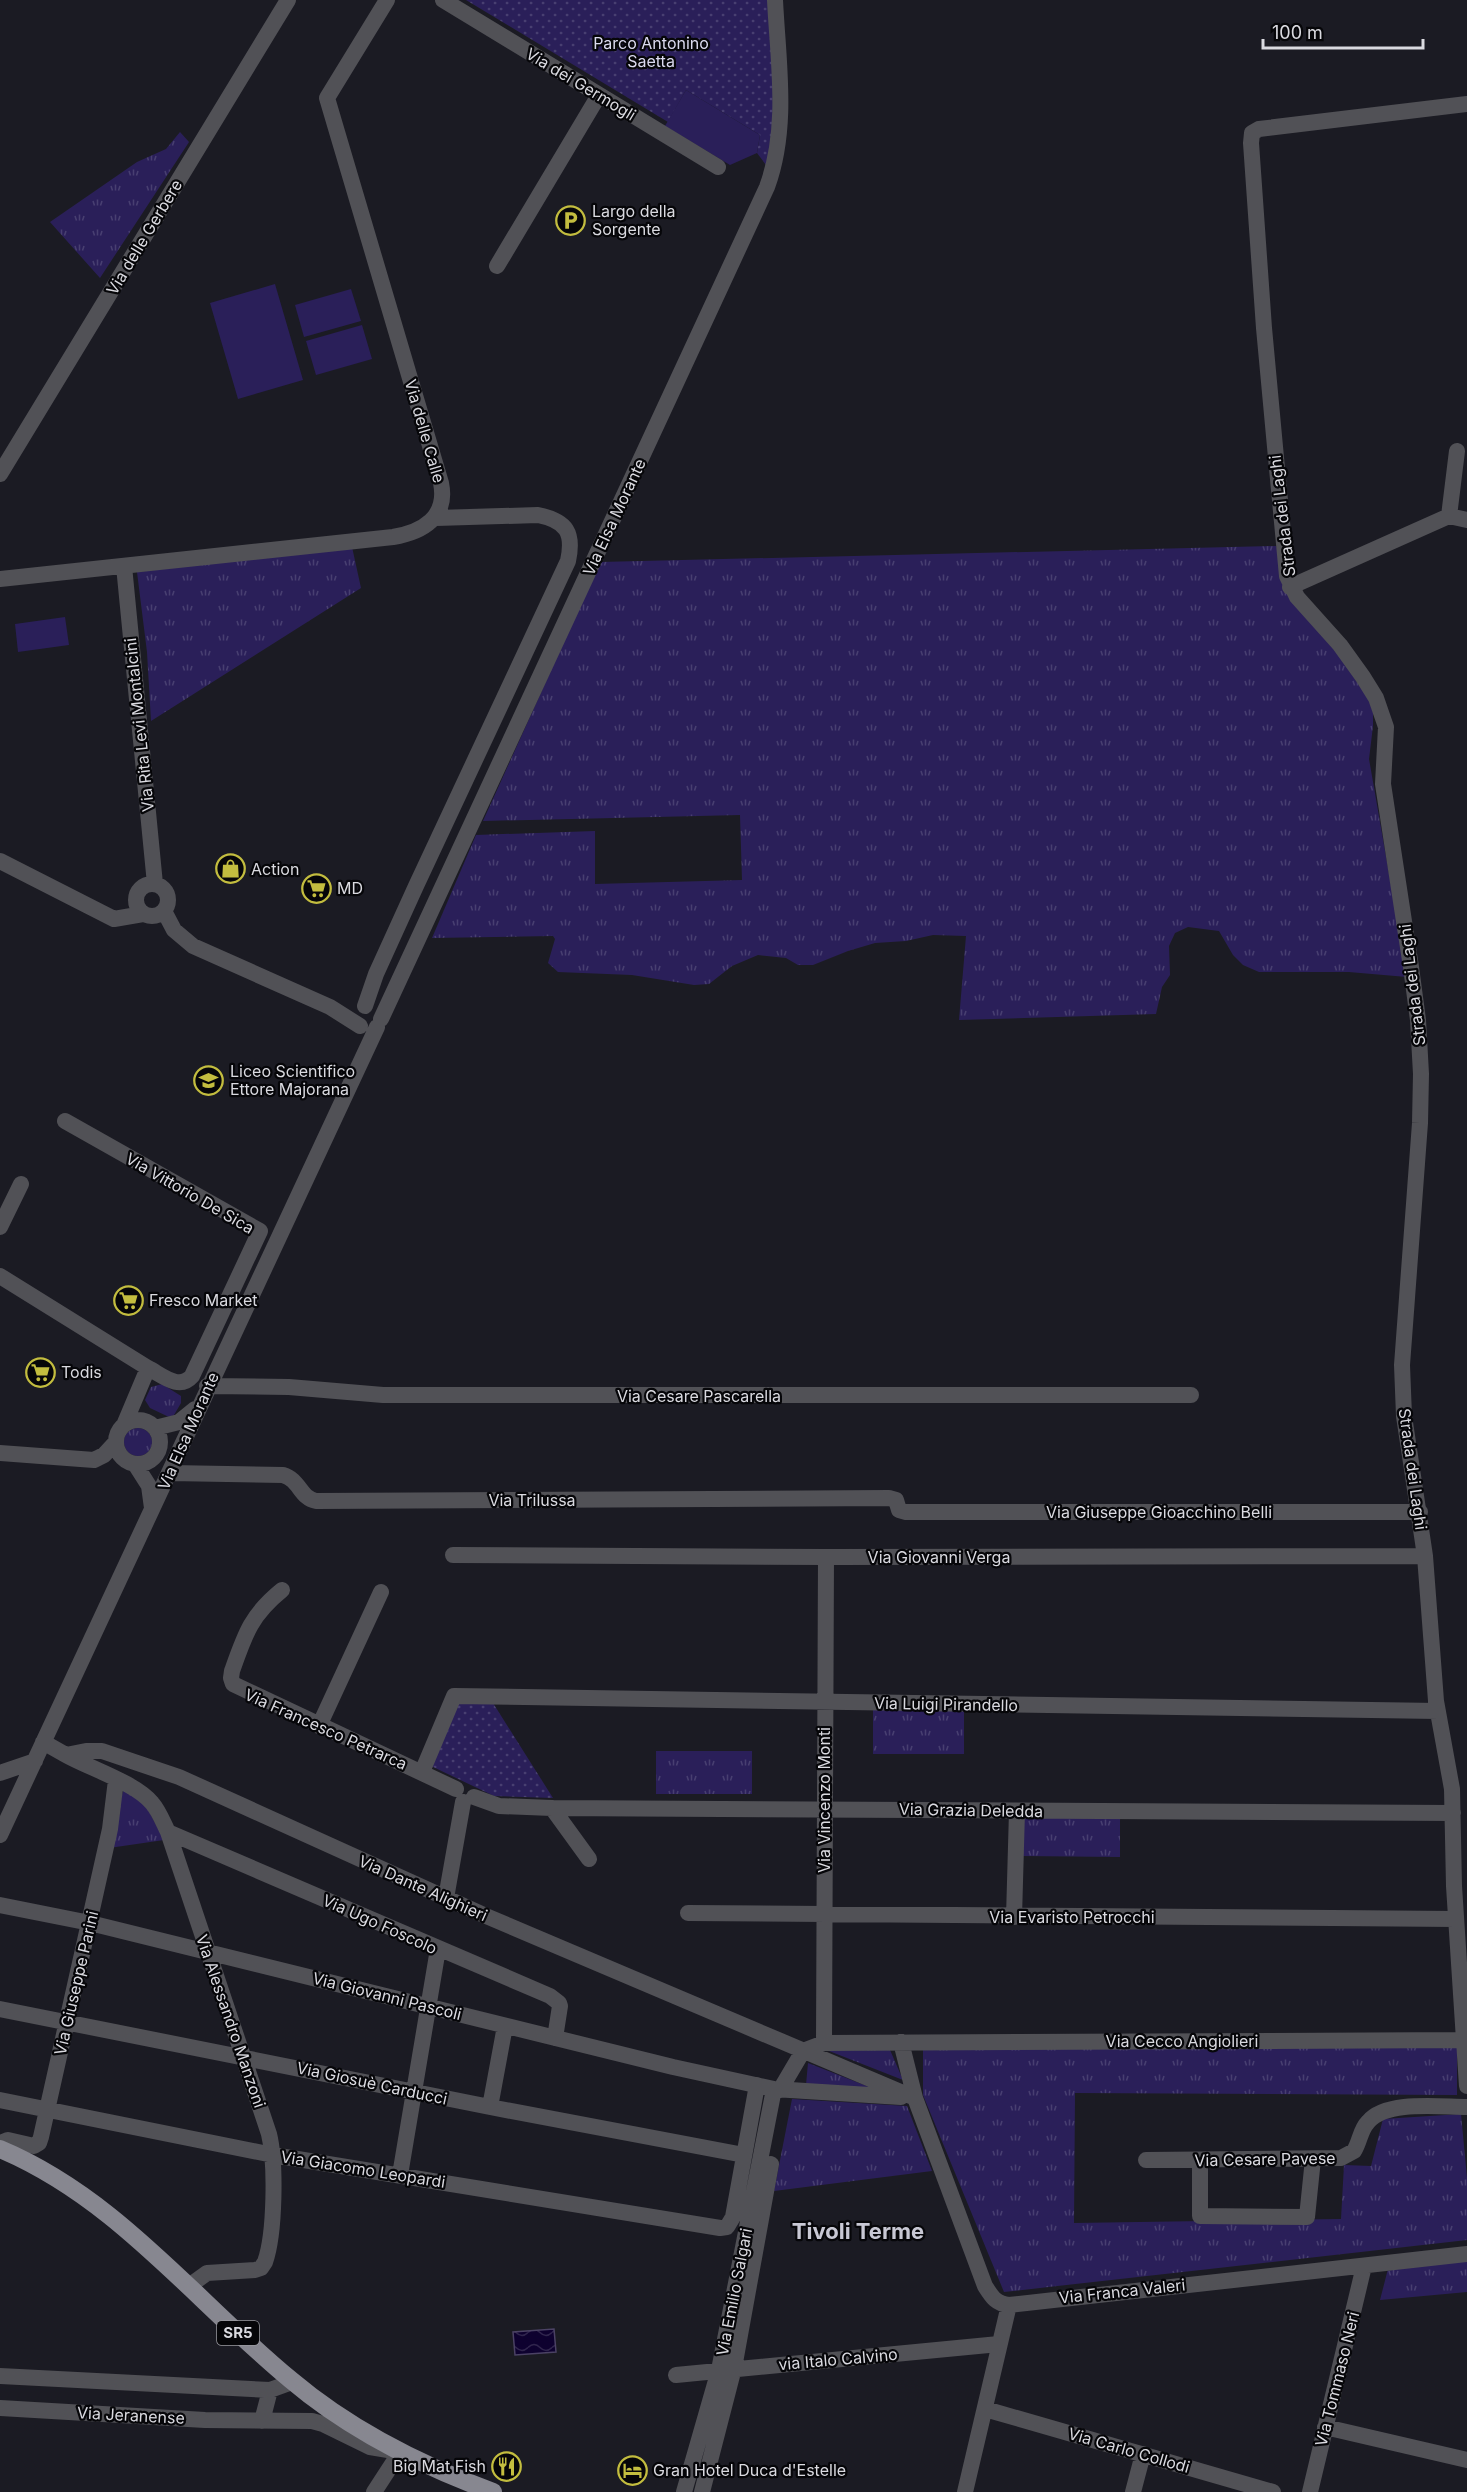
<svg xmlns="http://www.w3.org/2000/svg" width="1467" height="2492" viewBox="0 0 1467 2492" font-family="Inter,sans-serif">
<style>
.grass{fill:url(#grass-tufts)}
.park{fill:url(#park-dots)}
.garden{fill:#2a1f59}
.water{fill:url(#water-waves);stroke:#4b4264;stroke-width:1.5}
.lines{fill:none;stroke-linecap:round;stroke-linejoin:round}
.minor{stroke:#515156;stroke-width:16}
.major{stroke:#878790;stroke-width:18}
.labels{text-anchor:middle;stroke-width:4.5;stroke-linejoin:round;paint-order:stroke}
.shield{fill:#060609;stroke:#9a9aa0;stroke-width:1.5}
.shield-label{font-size:15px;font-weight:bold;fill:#dadae0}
.park-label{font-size:16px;fill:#dbdaef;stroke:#060609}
.street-label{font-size:16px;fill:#dadae0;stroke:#060609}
.poi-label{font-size:16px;fill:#dadae0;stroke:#060609;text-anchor:start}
.district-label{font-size:22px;font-weight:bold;fill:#c8c8d4;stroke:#060609}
</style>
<defs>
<pattern id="grass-tufts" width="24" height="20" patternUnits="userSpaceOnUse" patternTransform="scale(1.5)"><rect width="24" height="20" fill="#2a1f59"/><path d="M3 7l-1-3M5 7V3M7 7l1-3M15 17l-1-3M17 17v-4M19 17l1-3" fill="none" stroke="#483f71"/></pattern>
<pattern id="park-dots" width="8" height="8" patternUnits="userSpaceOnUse" patternTransform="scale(1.5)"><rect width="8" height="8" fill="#2a1f59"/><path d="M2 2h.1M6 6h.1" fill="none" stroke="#483f71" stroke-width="1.8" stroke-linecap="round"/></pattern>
<pattern id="water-waves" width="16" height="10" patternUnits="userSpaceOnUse" patternTransform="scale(1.5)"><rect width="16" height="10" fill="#0e012f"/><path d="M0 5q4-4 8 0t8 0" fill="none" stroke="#30254d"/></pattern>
</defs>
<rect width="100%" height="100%" fill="#1b1b23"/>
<path class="grass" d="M 180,132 L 189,142 L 100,278 L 50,222 L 137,162 L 166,149 Z
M 1276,546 L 1317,624 L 1368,698 L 1373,712 L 1373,726 L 1369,759 L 1407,977 L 1349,972 L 1259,972 L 1243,965 L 1233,955 L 1219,931 L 1188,927 L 1175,933 L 1169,946 L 1170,975 L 1162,987 L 1156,1014 L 959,1020 L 966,936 L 933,935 L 906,941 L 875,943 L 848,951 L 813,965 L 798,965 L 786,958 L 758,955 L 732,966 L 709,984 L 694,985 L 632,975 L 558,972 L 548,963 L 555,939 L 553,936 L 432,938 L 476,835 L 595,831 L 595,884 L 742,880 L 740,815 L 483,821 L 600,562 Z
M 352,547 L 361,588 L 151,721 L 147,652 L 137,572 Z
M 162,1384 L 181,1396 L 181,1403 L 174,1415 L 169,1417 L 150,1408 L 145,1400 L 151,1387 Z
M124 1442a14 14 0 1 1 28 0a14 14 0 1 1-28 0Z
M 873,1709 L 964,1709 L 964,1754 L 873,1754 Z
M 656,1751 L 752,1751 L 752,1794 L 656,1794 Z
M 124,1787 L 142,1798 L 164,1840 L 109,1848 Z
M 1022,1816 L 1120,1817 L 1120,1857 L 1022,1856 Z
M 923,2047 L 1457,2048 L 1457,2095 L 1075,2093 L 1074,2223 L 1341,2219 L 1344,2165 L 1371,2166 L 1383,2119 L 1461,2114 L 1467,2178 L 1467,2240 L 1004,2292 L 923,2095 Z
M 824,2049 L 890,2050 L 903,2080 Z
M 808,2063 L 877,2090 L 806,2085 Z
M 792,2099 L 907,2106 L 932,2171 L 774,2191 Z
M 1467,2261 L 1467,2292 L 1380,2300 L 1388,2269 Z"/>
<path class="park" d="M 466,0 L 770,0 L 776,124 L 766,165 L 757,153 L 760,135 L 686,90 L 668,122 Z
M 458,1702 L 493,1703 L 553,1798 L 494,1796 L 431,1766 Z"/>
<path class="garden" d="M 686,90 L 760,135 L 757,153 L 730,165 L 665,126 Z
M 275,284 L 303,380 L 238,399 L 210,303 Z
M 351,289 L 361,321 L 304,337 L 295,305 Z
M 362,325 L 372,359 L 316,375 L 306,341 Z
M 65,617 L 69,645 L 18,652 L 15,624 Z"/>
<path class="water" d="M 554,2329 L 556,2352 L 515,2355 L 513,2332 Z"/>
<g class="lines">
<path class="minor" d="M 443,0 L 718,167
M 1467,104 L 1259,129 L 1252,133 L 1251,143 L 1264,328 L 1287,576 L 1297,597 L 1340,645 L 1363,677 L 1376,698 L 1386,727 L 1383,784 L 1411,967 L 1418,1020 L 1421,1074 L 1420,1123 L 1402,1365 L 1404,1416 L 1425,1556 L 1436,1701 L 1452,1789 L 1454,1886 L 1467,2086
M 497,266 L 599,95
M 0,474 L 288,0
M 1449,516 L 1457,451
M 124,566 L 155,884
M 0,579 L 393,537 C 423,532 448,517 441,483 L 327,98 L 387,0
M 1290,587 L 1449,516 L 1467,520
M 0,861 L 114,919 L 143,914
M136 900a16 16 0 1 1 32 0a16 16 0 1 1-32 0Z
M 164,911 L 174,930 L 193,946 L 330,1007 L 360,1026
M 365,1006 L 376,974 L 416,886 L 568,561 C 574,533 567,521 538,515 L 436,518
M 381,1019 L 767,187 C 789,127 778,62 775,0
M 65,1121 L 260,1231 L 192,1376 C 179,1391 162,1375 148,1368 L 124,1425
M 0,1227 L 21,1184
M 0,1276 L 148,1368
M 207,1386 L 289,1387 L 383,1395 L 1191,1395
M116 1442a22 22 0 1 1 44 0a22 22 0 1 1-44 0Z
M 155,1428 L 179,1422 L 195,1409
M 0,1453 L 94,1460 L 104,1455 L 116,1442
M 135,1464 L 149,1486 L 152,1508
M 170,1473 L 283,1475 C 300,1480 300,1498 316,1501 L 889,1498 L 896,1500 L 899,1510 L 906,1512 L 1420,1512
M 453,1555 L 826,1557 L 1425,1556
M 282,1590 C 251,1615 245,1634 232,1671 L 231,1678 L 233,1684 L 456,1789
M 319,1726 L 381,1592
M 43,1742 L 66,1755 L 86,1751 L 102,1751 L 179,1777 L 486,1916 L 915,2098
M 66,1755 C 89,1768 136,1783 152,1803 C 159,1811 163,1822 168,1832 L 269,2134 C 276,2163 275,2234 265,2262 L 261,2268 L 255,2270 L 207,2273 L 189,2286
M 422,1772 L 454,1696 L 1438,1711
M 0,1773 L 35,1761
M 474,1797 L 499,1806 L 552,1808 L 1453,1813
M 552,1808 L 589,1859
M 168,1832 L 550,1996 L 559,2003 L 560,2006 L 555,2038
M 0,1835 C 126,1566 250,1296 377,1027
M 446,1898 L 463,1802
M 0,1905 L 90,1923 L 673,2067 L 774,2089 L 901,2097
M 688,1913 L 1456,1919
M 1014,1917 L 1017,1811
M 0,2009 L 490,2107 L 744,2155
M 901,2042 L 915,2098 L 985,2286 C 992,2297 996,2304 1009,2305 L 1467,2254
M 824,2043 L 826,1557
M 780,2090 L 803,2051 L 824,2043 L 1464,2040
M 0,2100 L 273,2155 L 720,2228 L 727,2227 L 733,2217 L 757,2085
M 490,2107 L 505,2026
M 0,2146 L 3,2142 L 8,2140 L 34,2146 L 39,2143 L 41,2137 L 110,1829 L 116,1780
M 1146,2160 L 1341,2158 L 1354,2151 C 1360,2142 1360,2130 1368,2122 C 1386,2100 1440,2107 1467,2107
M 1200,2160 L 1200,2216 L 1307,2217 L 1313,2159
M 400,2175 L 438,1949
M 676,2375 L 999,2344
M 0,2376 L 270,2390 L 292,2382
M 0,2408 L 205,2420 L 312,2421 L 323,2424 L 370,2447 L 400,2452 L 374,2492
M 985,2409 L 1273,2492
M 262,2421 L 270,2390
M 1325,2427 L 1467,2460
M 684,2492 L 719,2370 L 774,2089
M 702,2492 L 734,2368 L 771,2164
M 965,2492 L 1009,2305
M 1133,2492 L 1143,2454
M 1310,2492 L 1364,2266"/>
<path class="major" d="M 0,2149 C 117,2198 195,2301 291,2380 C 350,2430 420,2465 493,2492"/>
</g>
<defs>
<symbol id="parking-ring" viewBox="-11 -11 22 22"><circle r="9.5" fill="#060609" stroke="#c3bd3f" stroke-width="1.5"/><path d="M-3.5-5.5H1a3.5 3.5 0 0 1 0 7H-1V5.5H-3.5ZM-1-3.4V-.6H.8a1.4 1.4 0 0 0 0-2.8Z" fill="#c3bd3f"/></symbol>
<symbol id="shop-ring" viewBox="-11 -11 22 22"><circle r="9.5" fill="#060609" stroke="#c3bd3f" stroke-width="1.5"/><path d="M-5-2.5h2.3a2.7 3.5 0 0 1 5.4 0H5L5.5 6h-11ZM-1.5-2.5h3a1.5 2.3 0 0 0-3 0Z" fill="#c3bd3f"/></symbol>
<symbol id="supermarket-ring" viewBox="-11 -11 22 22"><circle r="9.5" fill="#060609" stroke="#c3bd3f" stroke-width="1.5"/><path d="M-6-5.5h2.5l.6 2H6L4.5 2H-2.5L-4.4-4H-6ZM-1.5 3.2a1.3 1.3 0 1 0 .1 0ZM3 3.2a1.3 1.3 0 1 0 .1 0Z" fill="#c3bd3f"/></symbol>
<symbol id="school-ring" viewBox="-11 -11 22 22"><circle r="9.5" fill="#060609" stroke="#c3bd3f" stroke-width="1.5"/><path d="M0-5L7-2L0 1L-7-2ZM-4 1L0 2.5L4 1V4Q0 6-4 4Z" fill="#c3bd3f"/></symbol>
<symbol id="restaurant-ring" viewBox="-11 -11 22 22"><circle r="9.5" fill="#060609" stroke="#c3bd3f" stroke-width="1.5"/><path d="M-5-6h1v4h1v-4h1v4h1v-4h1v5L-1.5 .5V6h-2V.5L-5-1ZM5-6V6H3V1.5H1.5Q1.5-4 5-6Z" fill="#c3bd3f"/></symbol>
<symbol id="hotel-ring" viewBox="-11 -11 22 22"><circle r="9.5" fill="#060609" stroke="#c3bd3f" stroke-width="1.5"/><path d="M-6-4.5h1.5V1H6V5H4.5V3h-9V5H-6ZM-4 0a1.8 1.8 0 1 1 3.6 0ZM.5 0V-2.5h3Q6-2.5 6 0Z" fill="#c3bd3f"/></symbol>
</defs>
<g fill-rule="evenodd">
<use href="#parking-ring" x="554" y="204" width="33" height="33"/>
<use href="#shop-ring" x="214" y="852" width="33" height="33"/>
<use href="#supermarket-ring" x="300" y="872" width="33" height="33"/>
<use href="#school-ring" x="192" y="1064" width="33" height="33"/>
<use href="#supermarket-ring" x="112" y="1284" width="33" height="33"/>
<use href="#supermarket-ring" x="24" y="1356" width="33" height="33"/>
<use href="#restaurant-ring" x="490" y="2450" width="33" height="33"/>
<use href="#hotel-ring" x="616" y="2454" width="33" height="33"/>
</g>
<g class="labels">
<rect class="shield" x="217" y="2321" width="42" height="24" rx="4.5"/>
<g class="shield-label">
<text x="238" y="2338">SR5</text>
</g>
<g class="park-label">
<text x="651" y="49">Parco Antonino<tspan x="651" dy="18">Saetta</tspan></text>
</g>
<g class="street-label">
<text transform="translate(581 84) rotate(31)" y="6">Via dei Germogli</text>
<text transform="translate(144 237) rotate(-59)" y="6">Via delle Gerbere</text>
<text transform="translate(425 431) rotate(74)" y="6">Via delle Calle</text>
<text transform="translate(1282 516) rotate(-97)" y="6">Strada dei Laghi</text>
<text transform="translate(614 517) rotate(-65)" y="6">Via Elsa Morante</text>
<text transform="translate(139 725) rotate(-96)" y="6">Via Rita Levi Montalcini</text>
<text transform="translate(1412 985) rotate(-97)" y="6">Strada dei Laghi</text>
<text transform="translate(190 1193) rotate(30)" y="6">Via Vittorio De Sica</text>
<text x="699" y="1402">Via Cesare Pascarella</text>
<text transform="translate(188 1431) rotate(-66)" y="6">Via Elsa Morante</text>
<text transform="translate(1413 1469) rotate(82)" y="6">Strada dei Laghi</text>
<text x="532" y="1506">Via Trilussa</text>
<text x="1159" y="1518">Via Giuseppe Gioacchino Belli</text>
<text x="939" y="1563">Via Giovanni Verga</text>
<text transform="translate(946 1704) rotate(1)" y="6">Via Luigi Pirandello</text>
<text transform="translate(326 1729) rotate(24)" y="6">Via Francesco Petrarca</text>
<text transform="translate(824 1800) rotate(-90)" y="6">Via Vincenzo Monti</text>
<text transform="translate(971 1810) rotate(1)" y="6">Via Grazia Deledda</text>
<text transform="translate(423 1888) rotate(24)" y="6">Via Dante Alighieri</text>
<text x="1072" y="1923">Via Evaristo Petrocchi</text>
<text transform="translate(380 1924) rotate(24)" y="6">Via Ugo Foscolo</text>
<text transform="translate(76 1983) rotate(-77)" y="6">Via Giuseppe Parini</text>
<text transform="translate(387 1996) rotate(14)" y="6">Via Giovanni Pascoli</text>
<text transform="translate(231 2021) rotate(71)" y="6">Via Alessandro Manzoni</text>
<text x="1182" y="2047">Via Cecco Angiolieri</text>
<text transform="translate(372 2083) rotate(12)" y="6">Via Giosuè Carducci</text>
<text transform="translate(1265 2159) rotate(-1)" y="6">Via Cesare Pavese</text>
<text transform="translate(363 2169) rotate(9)" y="6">Via Giacomo Leopardi</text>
<text transform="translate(1122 2291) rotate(-6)" y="6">Via Franca Valeri</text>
<text transform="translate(734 2292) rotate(-79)" y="6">Via Emilio Salgari</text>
<text transform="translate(838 2359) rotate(-5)" y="6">via Italo Calvino</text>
<text transform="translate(1337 2379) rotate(-76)" y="6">Via Tommaso Neri</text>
<text transform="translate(131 2415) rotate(3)" y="6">Via Jeranense</text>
<text transform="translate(1129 2450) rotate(16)" y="6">Via Carlo Collodi</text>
</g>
<g class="poi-label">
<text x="592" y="217">Largo della<tspan x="592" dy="18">Sorgente</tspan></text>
<text x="251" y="875">Action</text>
<text x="337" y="894">MD</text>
<text x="230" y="1077">Liceo Scientifico<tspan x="230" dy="18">Ettore Majorana</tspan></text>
<text x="149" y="1306">Fresco Market</text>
<text x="61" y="1378">Todis</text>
<text x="486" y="2472" text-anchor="end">Big Mat Fish</text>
<text x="653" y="2476">Gran Hotel Duca d'Estelle</text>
</g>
<g class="district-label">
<text x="858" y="2239">Tivoli Terme</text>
</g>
</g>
<path d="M1263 39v9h160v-9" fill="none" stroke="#dadae0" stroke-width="3"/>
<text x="1272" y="39" font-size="18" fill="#dadae0" stroke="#060609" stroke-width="4.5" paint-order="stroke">100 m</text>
</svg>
